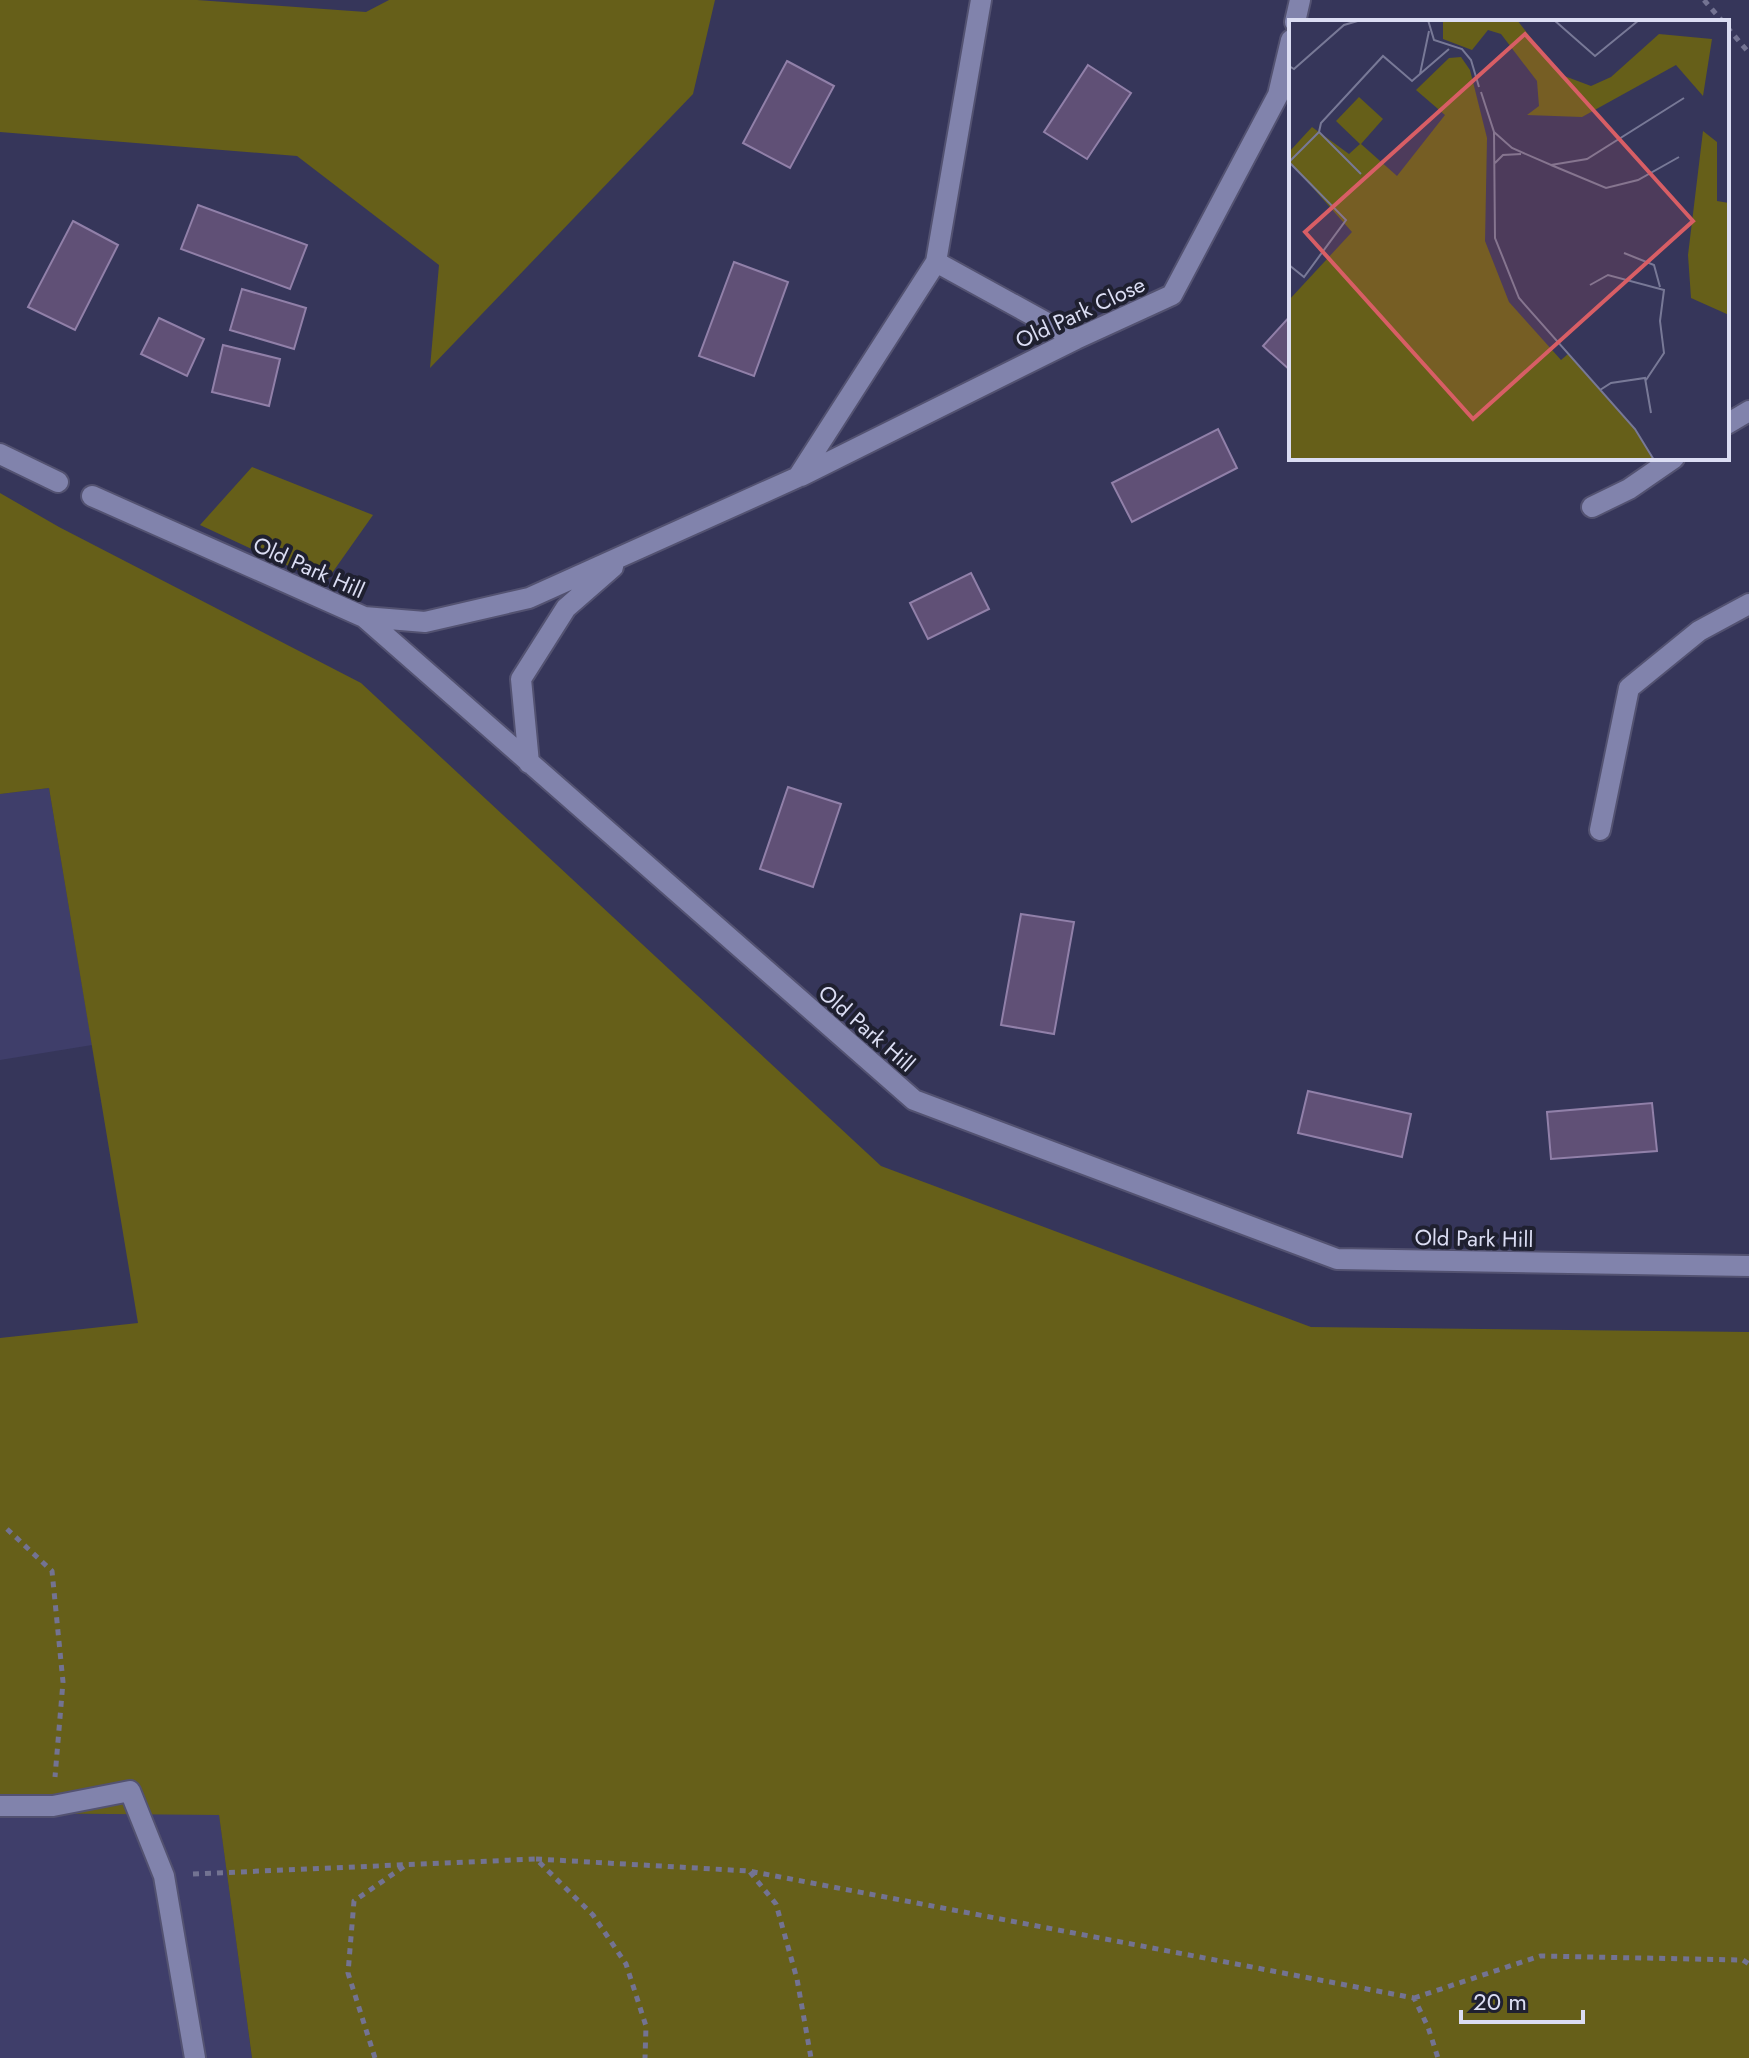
<svg xmlns="http://www.w3.org/2000/svg" width="1749" height="2058" viewBox="0 0 1749 2058" font-family="Jost,sans-serif">
<style>
.built{fill:#3f3e6a}
.green{fill:#665f19}
.building{fill:#605076;stroke:#9180a9;stroke-width:2}
.lines{fill:none;stroke-linecap:round;stroke-linejoin:round}
.street-casing{stroke:#535271;stroke-width:24}
.path{stroke:#737392;stroke-width:5;stroke-dasharray:6 6;stroke-linecap:butt}
.street{stroke:#8183ac;stroke-width:20}
.labels{text-anchor:middle;stroke-width:8;stroke-linejoin:round;paint-order:stroke}
.street-label{font-size:22px;fill:#dbddf3;stroke:#1f2030}
.inset-road{fill:none;stroke:#787997;stroke-width:2}
.view{fill:#d85e65;fill-opacity:0.15;stroke:#d85e65;stroke-width:4}
.inset-edge{fill:none;stroke:#dbddf3;stroke-width:4}
</style>
<rect width="100%" height="100%" fill="#36365a"/>
<path class="built" d="M 49,788 L 92,1045 L 0,1060 L 0,794 Z
M 0,1813 L 219,1814 L 252,2058 L 0,2058 Z"/>
<path class="green" d="M 0,0 L 197,0 L 366,12 L 389,0 L 715,0 L 693,94 L 430,368 L 439,265 L 297,156 L 0,132 Z
M 252,467 L 373,515 L 325,583 L 200,525 Z
M 0,493 L 59,527 L 361,683 L 881,1166 L 1311,1327 L 1749,1332 L 1749,2058 L 252,2058 L 219,1815 L 0,1813 L 0,1338 L 138,1323 L 49,788 L 0,794 Z"/>
<path class="building" d="M 787,61 L 834,86 L 790,168 L 743,143 Z
M 1088,65 L 1131,93 L 1087,159 L 1044,132 Z
M 198,205 L 307,245 L 290,289 L 181,249 Z
M 73,221 L 118,245 L 75,330 L 28,307 Z
M 734,262 L 788,282 L 754,376 L 699,356 Z
M 242,289 L 306,308 L 294,349 L 230,330 Z
M 1291,315 L 1291,371 L 1263,346 Z
M 159,318 L 204,339 L 187,376 L 141,354 Z
M 223,345 L 280,359 L 269,406 L 212,392 Z
M 1218,429 L 1237,468 L 1132,522 L 1112,483 Z
M 971,573 L 989,609 L 928,639 L 910,603 Z
M 788,787 L 841,804 L 813,887 L 760,869 Z
M 1021,914 L 1074,922 L 1054,1034 L 1001,1025 Z
M 1308,1091 L 1411,1114 L 1402,1157 L 1298,1133 Z
M 1652,1103 L 1657,1151 L 1551,1159 L 1547,1112 Z"/>
<g class="lines">
<defs>
<path id="street" d="M 1295,22 L 1300,0
M 936,262 L 1076,339
M 1727,424 L 1749,411
M 0,454 L 58,482
M 801,476 L 1076,339 L 1172,295 L 1278,95 L 1291,40
M 92,496 L 364,617 L 914,1100 L 1337,1259 L 1749,1266
M 1592,507 L 1629,489 L 1674,458
M 364,617 L 425,622 L 529,598 L 798,477 L 936,262 L 981,0
M 529,763 L 521,679 L 566,608 L 613,567
M 1600,830 L 1629,688 L 1699,631 L 1749,604
M 0,1806 L 53,1806 L 130,1791 L 164,1876 L 195,2058"/>
</defs>
<use href="#street" class="street-casing"/>
<path class="path" d="M 1704,0 L 1723,22
M 1727,27 L 1749,53
M 7,1529 L 52,1571 L 63,1682 L 55,1777
M 536,1859 L 749,1871 L 1414,1998 L 1428,2027 L 1438,2058
M 750,1872 L 776,1904 L 797,1979 L 811,2058
M 193,1874 L 536,1859 L 593,1915 L 626,1964 L 646,2026 L 645,2058
M 1414,1998 L 1540,1956 L 1743,1960 L 1749,1964
M 375,2058 L 348,1973 L 354,1901 L 406,1865"/>
<use href="#street" class="street"/>
</g>
<g class="labels">
<g class="street-label">
<text transform="translate(1080 312) rotate(-25)" y="8">Old Park Close</text>
<text transform="translate(309 567) rotate(24)" y="8">Old Park Hill</text>
<text transform="translate(867 1028) rotate(41)" y="8">Old Park Hill</text>
<text transform="translate(1474 1238) rotate(1)" y="8">Old Park Hill</text>
</g>
</g>
<g transform="translate(1289 20)">
<rect width="440" height="440" fill="#36365a"/>
<path d="M 154,0 L 228,0 L 270,54 L 302,66 L 322,57 L 370,14 L 423,19 L 414,76 L 387,45 L 293,97 L 238,95 L 250,86 L 248,61 L 212,14 L 199,10 L 183,30 L 154,19 ZM 172,37 L 181,50 L 198,118 L 196,221 L 220,282 L 272,340 L 279,334 L 346,409 L 365,440 L 0,440 L 0,280 L 63,212 L 0,141 L 0,132 L 23,107 L 60,134 L 71,124 L 47,101 L 70,77 L 94,99 L 72,124 L 108,156 L 156,95 L 127,70 L 160,38 ZM 414,111 L 428,122 L 428,181 L 440,183 L 440,295 L 402,278 L 399,235 Z" fill="#665f19"/>
<path class="inset-road" d="M 139,0 L 145,20 L 173,29 L 182,40 L 190,67M 265,0 L 306,36 L 350,0M 0,46 L 5,49 L 55,5 L 72,0M 131,54 L 160,29M 192,72 L 205,112 L 206,218 L 230,278 L 346,409 L 365,440M 205,112 L 223,128 L 262,145 L 298,139 L 395,78M 0,142 L 57,200 L 15,257 L 0,245M 0,142 L 30,112M 206,143 L 214,135 L 232,134M 262,145 L 317,168 L 349,160 L 390,137M 72,154 L 30,112 L 32,103 L 94,36 L 123,61 L 131,54 L 140,11M 335,233 L 365,245 L 371,267M 301,265 L 319,255 L 375,270 L 371,301 L 375,333 L 357,360M 311,370 L 322,363 L 356,358 L 362,393"/>
<path class="view" d="M 236,14 L 404,201 L 184,399 L 16,212 Z"/>
<rect width="440" height="440" class="inset-edge"/>
</g>
<path d="M1461 2010v12h122v-12" fill="none" stroke="#dbddf3" stroke-width="4"/>
<text x="1473" y="2010" font-size="24" fill="#dbddf3" stroke="#1f2030" stroke-width="6" paint-order="stroke">20 m</text>
</svg>
